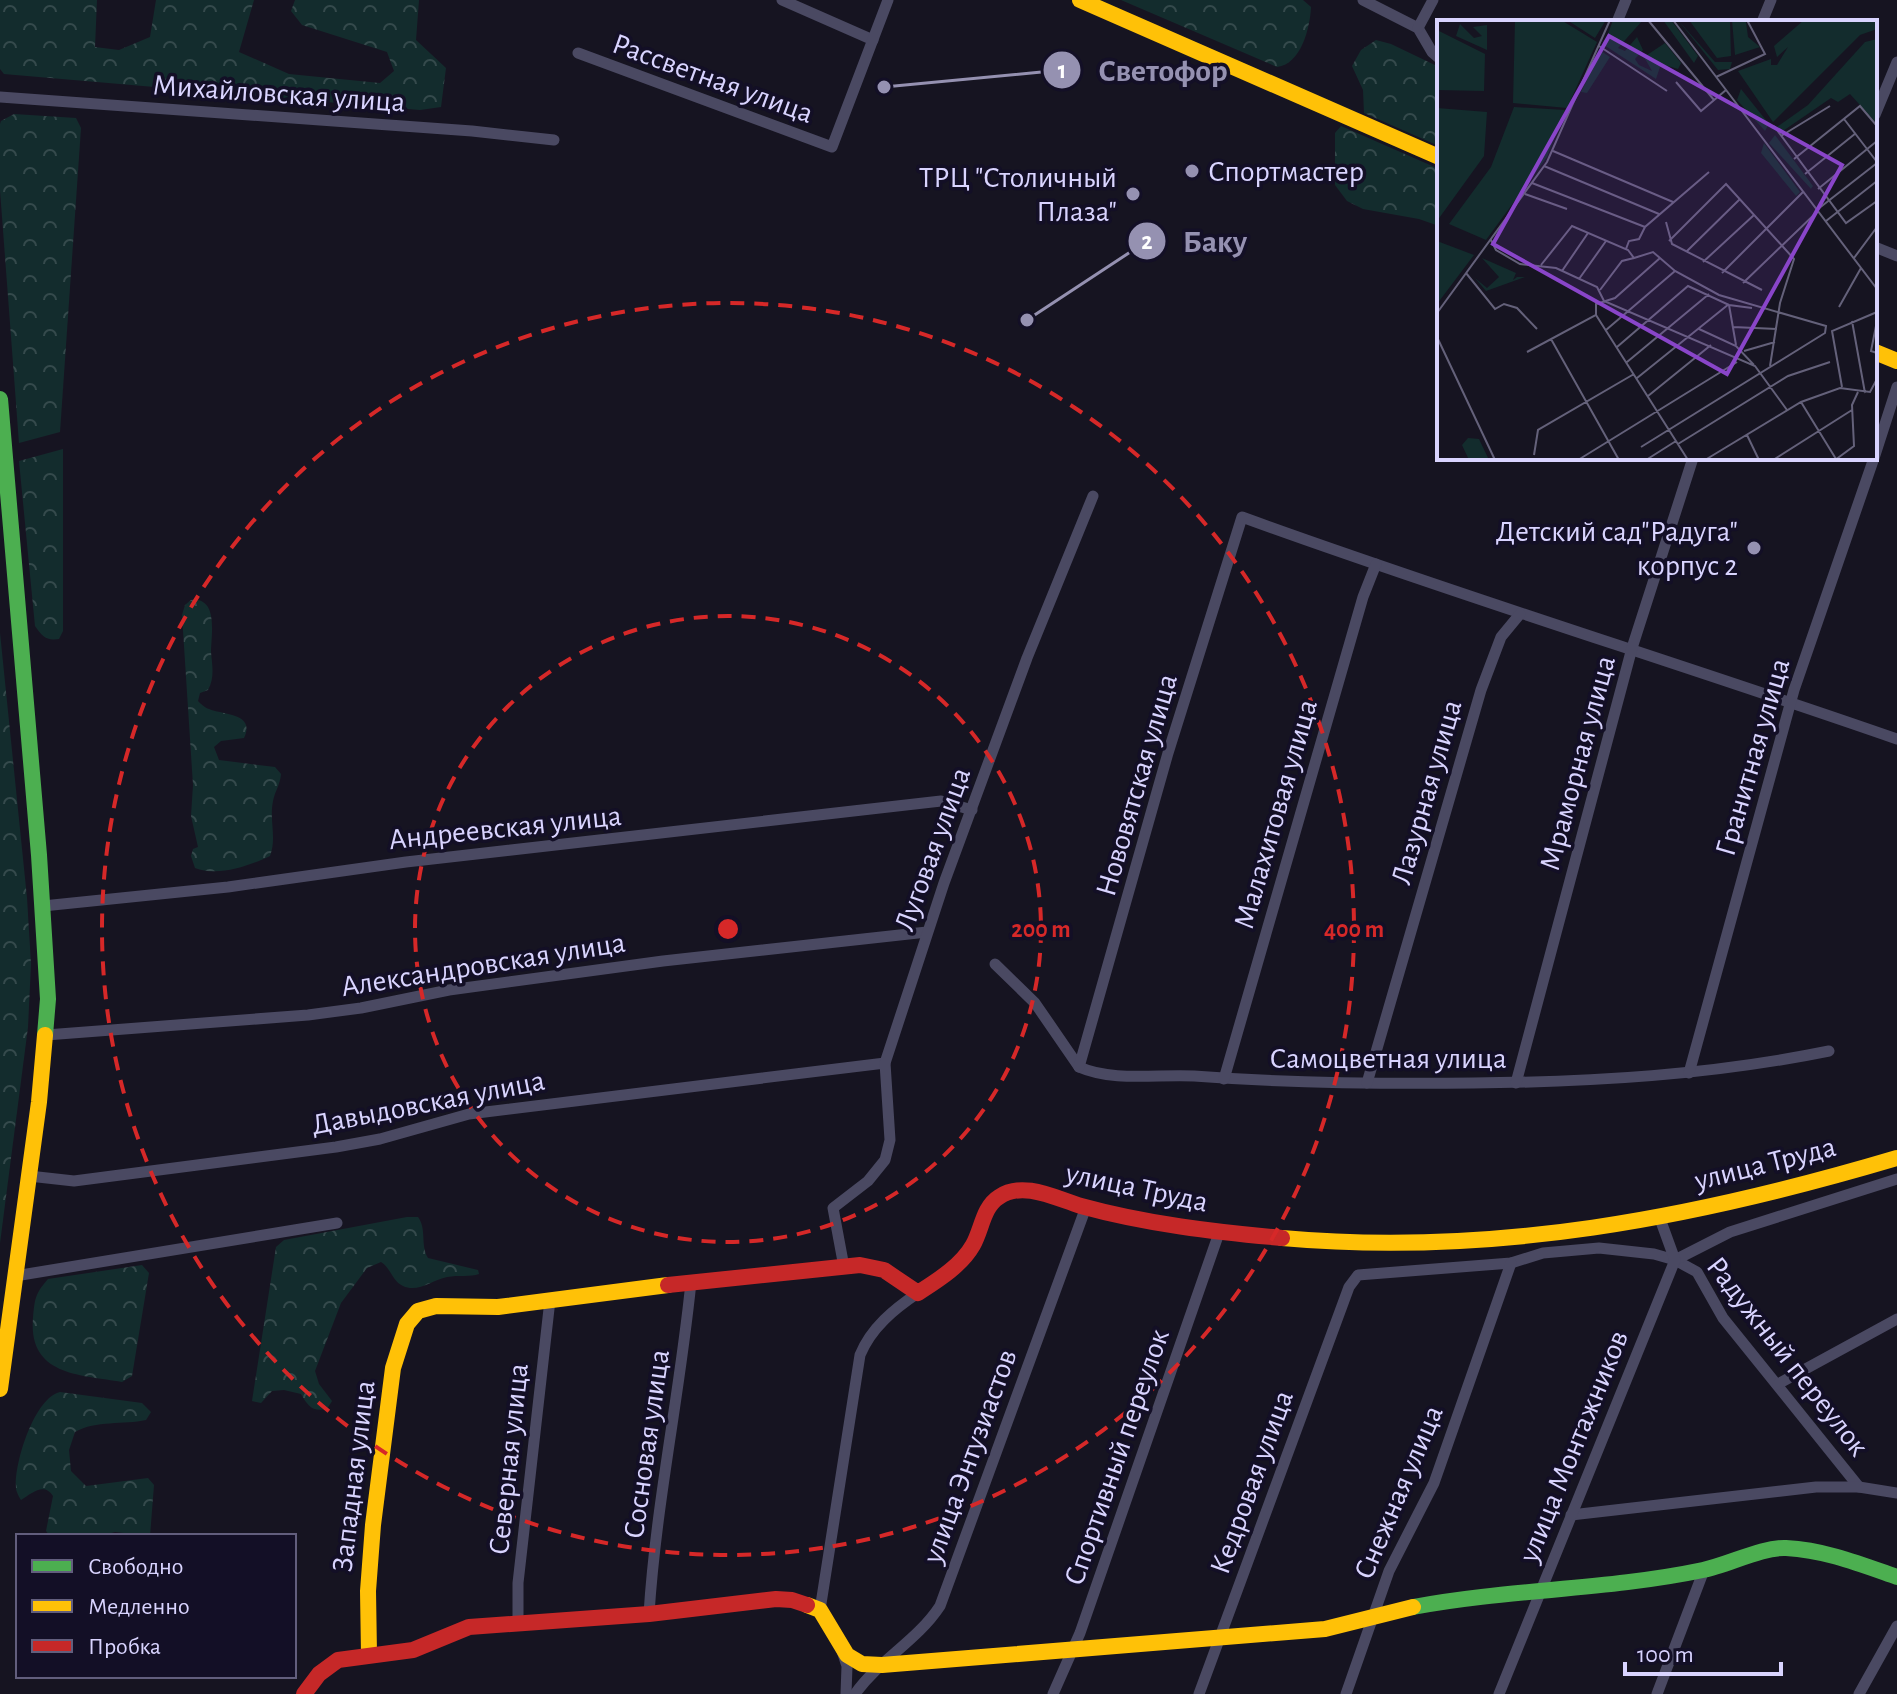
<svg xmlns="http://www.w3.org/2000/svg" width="1897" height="1694" font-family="'Alegreya Sans',sans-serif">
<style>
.forest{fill:url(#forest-crowns)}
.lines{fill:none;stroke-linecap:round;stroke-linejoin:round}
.street{stroke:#4a4962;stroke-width:11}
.fast{stroke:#4caf50;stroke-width:16}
.slow{stroke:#ffc107;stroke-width:16}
.jam{stroke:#c62828;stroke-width:16}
.ring{fill:none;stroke:#d62828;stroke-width:4;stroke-dasharray:14 10}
.poi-dot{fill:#9591b1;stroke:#130f26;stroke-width:3}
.labels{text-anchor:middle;stroke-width:7;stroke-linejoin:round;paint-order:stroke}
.street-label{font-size:30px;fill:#d9d4ff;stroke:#130f26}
.poi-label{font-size:30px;fill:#d9d4ff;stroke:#130f26;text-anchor:end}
.inset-road{fill:none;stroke:#64617a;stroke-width:2}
.view{fill:#8945c9;fill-opacity:0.15;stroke:#8945c9;stroke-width:4}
.inset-edge{fill:none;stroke:#d9d4ff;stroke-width:4}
.centre{fill:#d62828;stroke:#130f26;stroke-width:4}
.ring-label{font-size:24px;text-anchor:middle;font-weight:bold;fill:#d62828;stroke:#130f26;stroke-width:7;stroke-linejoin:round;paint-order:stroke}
.leader{fill:none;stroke:#9591b1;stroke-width:3}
.callout-dot{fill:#9591b1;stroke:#130f26;stroke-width:3}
.mark-label{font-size:24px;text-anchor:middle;font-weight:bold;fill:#fff}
.callout-label{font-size:32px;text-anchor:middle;font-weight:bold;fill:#9591b1;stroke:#130f26;stroke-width:7;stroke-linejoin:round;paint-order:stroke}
</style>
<defs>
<pattern id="forest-crowns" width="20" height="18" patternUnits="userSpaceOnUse" patternTransform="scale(2)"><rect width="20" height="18" fill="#132c2d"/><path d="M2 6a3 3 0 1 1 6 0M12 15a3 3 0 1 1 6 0" fill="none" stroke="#354a4c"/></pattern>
</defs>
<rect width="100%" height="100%" fill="#161421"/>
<g class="forest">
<polygon points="0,0 97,0 95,47 119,50 150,37 156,0 254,0 239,52 289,74 380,83 394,71 387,52 302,25 291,11 295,0 419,0 416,40 446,68 441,107 420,110 4,74 0,69"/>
<path d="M1121 0H1303L1311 7C1310 28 1301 64 1277 67Z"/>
<polygon points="1376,40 1391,44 1439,67 1439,146 1364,113 1363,90 1352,66 1361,50"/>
<polygon points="14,114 76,118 81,128 60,432 19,443 0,190 0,124 1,121"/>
<polygon points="1341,126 1439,169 1439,226 1419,219 1363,209 1347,201 1335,185 1335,133"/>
<path d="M63 449V631L59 639C46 641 42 636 35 626L19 461Z"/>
<path d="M191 600C219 597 211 635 211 652 212 665 215 677 208 690L200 693 198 701C201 704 205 708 209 709 223 715 256 713 244 738L221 741 214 747 219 760 275 767 281 774C280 785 275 791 273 801 269 820 277 838 270 856 249 866 218 877 195 868L191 856 193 849 198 847 191 816 193 785 182 615 185 605Z"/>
<polygon points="0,633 27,898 31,964 28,1027 0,1243"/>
<path d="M407 1217H418C427 1229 420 1245 428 1258L478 1270 479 1274C470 1277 458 1275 447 1277 432 1280 418 1293 403 1286 392 1281 391 1268 381 1262L367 1268 341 1303 315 1371 319 1384 332 1401 327 1409C312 1412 308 1406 301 1394L284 1390 272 1391 261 1403 252 1401 276 1247 284 1240Z"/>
<path d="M142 1265 149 1273 132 1376 122 1382C81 1375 28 1376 33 1318 35 1298 35 1294 48 1279Z"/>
<path d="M60 1392 142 1403 151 1412 146 1420C123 1425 96 1420 75 1432L69 1450 71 1471 86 1486 148 1478 154 1485 150 1536 115 1532 100 1536H50L46 1531 53 1496C44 1482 32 1493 21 1500 19 1497 16 1491 16 1488 14 1464 34 1398 60 1392Z"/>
</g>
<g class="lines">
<g class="street">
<polyline points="782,0 873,40"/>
<polyline points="1363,0 1418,28 1432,52 1439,58"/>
<polyline points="1617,22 1626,0"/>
<polyline points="1762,22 1771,0"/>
<polyline points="1418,28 1433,0"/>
<polyline points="578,53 832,147 888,0"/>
<polyline points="0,97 472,131 554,140"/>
<polyline points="1875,115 1897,62"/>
<polyline points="1875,247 1897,256"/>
<polyline points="1875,455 1897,387"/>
<polyline points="43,906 228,887 406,862 941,801 972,810"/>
<path d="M995 964 1035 1003 1079 1067C1113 1082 1157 1074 1194 1076 1287 1083 1379 1084 1473 1083 1593 1082 1711 1075 1829 1051"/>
<polyline points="46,1035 308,1015 361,1008 449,990 663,961 927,932"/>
<path d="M1079 1067 1168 753 1242 517C1459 596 1679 663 1897 739"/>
<polyline points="1689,1073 1794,690 1874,458"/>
<polyline points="1224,1079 1363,597 1376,564"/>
<polyline points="1367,1083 1481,690 1501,637 1520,614"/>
<polyline points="1516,1083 1632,648 1693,458"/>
<polyline points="29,1176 74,1181 336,1147 380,1139 469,1114 885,1063"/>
<polyline points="1675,1260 1697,1272 1723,1318 1859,1487"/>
<polyline points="844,1267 833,1208 868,1181 885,1160 890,1140 885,1063 944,883 1027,658 1093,496"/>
<polyline points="15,1276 337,1223"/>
<polyline points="1778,1384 1897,1319"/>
<polyline points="1571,1515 1816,1487 1859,1487 1897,1493"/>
<path d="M820 1610 860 1355C871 1328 894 1309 918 1293"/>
<path d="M649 1614C656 1503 680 1393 691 1282"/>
<polyline points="518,1624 518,1583 550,1300"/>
<polyline points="842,1651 847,1666 846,1694"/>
<path d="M855 1694C879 1660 917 1641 940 1606L1086 1207"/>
<polyline points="1053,1694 1080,1633 1219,1233"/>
<polyline points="1199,1694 1349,1287 1358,1275 1511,1263 1543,1253 1599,1248 1654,1254 1675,1260 1730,1232 1897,1179"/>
<polyline points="1346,1694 1389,1571 1434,1483 1511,1263"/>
<polyline points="1499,1694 1675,1260 1659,1216"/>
<polyline points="1657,1694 1704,1570"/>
<polyline points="1859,1694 1897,1626"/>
</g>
<g class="fast">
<polyline points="0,399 39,855 48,999 45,1035"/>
<path d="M1413 1607C1509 1589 1608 1590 1703 1570 1728 1565 1762 1547 1786 1548 1825 1550 1860 1564 1897 1577"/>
</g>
<g class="slow">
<polyline points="1080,0 1439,157"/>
<polyline points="1875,352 1897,361"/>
<path d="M1282 1238C1493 1257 1695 1218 1897 1158"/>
<polyline points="0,1389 39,1102 45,1035"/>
<polyline points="807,1605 820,1610 847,1655 862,1664 882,1665 1325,1629 1413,1607"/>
<polyline points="369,1654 368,1591 373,1525 393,1368 407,1324 418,1311 436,1306 498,1307 668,1285"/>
</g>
<g class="jam">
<path d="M668 1285 860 1265 884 1270 918 1293C938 1280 961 1266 973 1245 982 1229 983 1207 999 1197 1023 1180 1057 1199 1081 1206 1146 1224 1215 1232 1282 1238"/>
<polyline points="304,1694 319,1674 338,1660 413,1650 469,1627 649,1614 776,1599 792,1600 807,1605"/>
</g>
</g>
<g class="ring">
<circle cx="728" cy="929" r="313"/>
<circle cx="728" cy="929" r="626"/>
</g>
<g class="poi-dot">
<circle cx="1192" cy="171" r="8"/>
<circle cx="1133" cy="194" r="8"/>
<circle cx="1754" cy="548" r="8"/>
</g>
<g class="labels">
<g class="street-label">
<text transform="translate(713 78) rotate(20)" y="10">Рассветная улица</text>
<text transform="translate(279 93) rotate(4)" y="10">Михайловская улица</text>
<text transform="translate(1752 757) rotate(-74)" y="10">Гранитная улица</text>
<text transform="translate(1577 763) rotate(-75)" y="10">Мраморная улица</text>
<text transform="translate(1136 785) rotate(-74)" y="10">Нововятская улица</text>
<text transform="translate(1426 792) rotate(-74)" y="10">Лазурная улица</text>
<text transform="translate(1275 814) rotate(-74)" y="10">Малахитовая улица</text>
<text transform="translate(505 827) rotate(-6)" y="10">Андреевская улица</text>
<text transform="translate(932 849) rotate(-70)" y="10">Луговая улица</text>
<text transform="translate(483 964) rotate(-9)" y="10">Александровская улица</text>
<text x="1388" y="1068">Самоцветная улица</text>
<text transform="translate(428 1102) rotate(-11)" y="10">Давыдовская улица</text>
<text transform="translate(1765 1163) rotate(-14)" y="10">улица Труда</text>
<text transform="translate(1137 1187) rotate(12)" y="10">улица Труда</text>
<text transform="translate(1788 1356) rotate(52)" y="10">Радужный переулок</text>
<text transform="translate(646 1444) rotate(-82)" y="10">Сосновая улица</text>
<text transform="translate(1573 1446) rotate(-68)" y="10">улица Монтажников</text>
<text transform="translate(969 1456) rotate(-70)" y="10">улица Энтузиастов</text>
<text transform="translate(1116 1457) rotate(-71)" y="10">Спортивный переулок</text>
<text transform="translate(508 1459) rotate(-84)" y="10">Северная улица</text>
<text transform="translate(353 1476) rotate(-83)" y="10">Западная улица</text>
<text transform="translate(1251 1482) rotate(-70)" y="10">Кедровая улица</text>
<text transform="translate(1398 1492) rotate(-67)" y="10">Снежная улица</text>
</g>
<g class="poi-label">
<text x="1208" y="181" text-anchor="start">Спортмастер</text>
<text x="1117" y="187">ТРЦ "Столичный<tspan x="1117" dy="34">Плаза"</tspan></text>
<text x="1738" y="541">Детский сад"Радуга"<tspan x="1738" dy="34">корпус 2</tspan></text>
</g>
</g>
<g transform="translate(1437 20)">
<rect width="440" height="440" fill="#161421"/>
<path d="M78 0H124L160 22 130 88 76 83ZM130 0H169L158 18ZM176 0H206L181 28 188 31 200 17 206 30 198 39 202 45 215 51 207 37 228 23 244 43 241 49 224 44 219 59 167 25ZM226 0H234L261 36 257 43ZM241 0 278 42H295L293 49 281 50ZM252 0H293L294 36 280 38ZM295 0 309 2 311 17 323 27 298 35ZM367 0H440V9L423 15 336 102 301 51 334 39V45H340L351 27 340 37 337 26ZM23 4 37 18 45 16 36 7 50 5V30L19 16ZM0 10 48 34 47 71 0 70ZM440 19V104L413 74 401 82 394 78 343 113 340 107 371 85 428 22ZM164 31 173 37 150 73 144 72ZM304 69 332 104 328 111 300 80ZM77 87 128 90 110 137 49 220 12 204 54 147ZM0 88 50 92 47 136 0 201ZM338 115 376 166 374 169 332 123ZM327 123 363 172 359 176 324 133ZM0 221 37 235 0 284ZM45 238 79 253 76 260 80 257H88L49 271 38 258 50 268 62 257Z" fill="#132c2d"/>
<path d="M31 418 42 419 52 440H32L25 425Z" fill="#132c2d"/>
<path class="inset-road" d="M211 0 277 80M236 0 440 269M162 26 230 71M279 57 328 34 310 0M239 62 264 91 289 70M407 99 440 142M337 106 409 203 440 181M344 116 393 86M116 131 236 182M357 139 423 86 440 106M107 146 222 194M368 154 419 113M95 163 208 207M381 169 440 121M88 174 130 189M381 189 440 143M389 201 440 161M229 202 235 224 325 270M54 220 59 230 83 244 119 248 160 267 167 281 318 346 350 390M232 221 289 164 357 239 343 283 333 346M189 229 192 221 202 219 208 207 272 152M249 232 303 179M417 238 440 207M266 242 317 195M104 245 135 206 191 230 197 238 216 232 238 251 282 275 389 306 388 313 204 427M125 251 151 213M29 253 58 289 67 284 80 288 100 309M285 253 367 171M142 259 169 221M306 263 381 191M163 270 185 241 197 238M292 285 299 325M402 287 424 248M0 293 110 142 173 0M159 295 251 440M415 301 428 373M440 301 434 331 440 333M296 307 340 309M262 309 299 326 317 345M169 310 238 251M0 317 58 440M114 319 182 440M180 327 251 266 292 285 315 288M307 331 338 322M90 332 159 295V284L178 278 223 238M190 342 272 274M200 358 292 284M405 367 395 311 440 292M211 376 274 325M364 382 399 439M310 415 322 440M241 424 351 356 393 342M97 435 101 410 197 354M141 440 300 342M209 440 239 421M268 440 364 382 403 368 433 372 440 359M336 440 415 390M398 440 417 426 415 385 421 372"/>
<path class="view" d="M172 16 405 145 290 354 56 224Z"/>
<rect width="440" height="440" class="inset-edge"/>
</g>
<circle cx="728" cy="929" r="12" class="centre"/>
<g class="ring-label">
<text x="1041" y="937">200 m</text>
<text x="1354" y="937">400 m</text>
</g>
<path class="leader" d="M884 87L1062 70M1027 320L1147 241"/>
<g class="callout-dot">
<circle cx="884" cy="87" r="8"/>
<circle cx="1027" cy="320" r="8"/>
<circle cx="1062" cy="70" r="20"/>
<circle cx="1147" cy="241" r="20"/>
</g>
<g class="mark-label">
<text x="1062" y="78">1</text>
<text x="1147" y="249">2</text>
</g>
<g class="callout-label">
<text x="1163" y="81">Светофор</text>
<text x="1215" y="252">Баку</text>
</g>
<rect x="16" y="1534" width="280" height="144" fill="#130f26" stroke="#625e7d" stroke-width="2"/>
<rect x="32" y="1560" width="40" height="12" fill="#4caf50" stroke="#625e7d" stroke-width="2"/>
<text x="88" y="1574" font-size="24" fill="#d9d4ff">Свободно</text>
<rect x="32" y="1600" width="40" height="12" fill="#ffc107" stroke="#625e7d" stroke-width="2"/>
<text x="88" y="1614" font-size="24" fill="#d9d4ff">Медленно</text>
<rect x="32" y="1640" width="40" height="12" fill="#c62828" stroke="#625e7d" stroke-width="2"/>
<text x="88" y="1654" font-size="24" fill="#d9d4ff">Пробка</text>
<path d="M1625 1662v12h156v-12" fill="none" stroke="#d9d4ff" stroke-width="4"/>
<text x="1637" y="1662" font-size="24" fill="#d9d4ff" stroke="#130f26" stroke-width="6" paint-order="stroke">100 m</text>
</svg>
